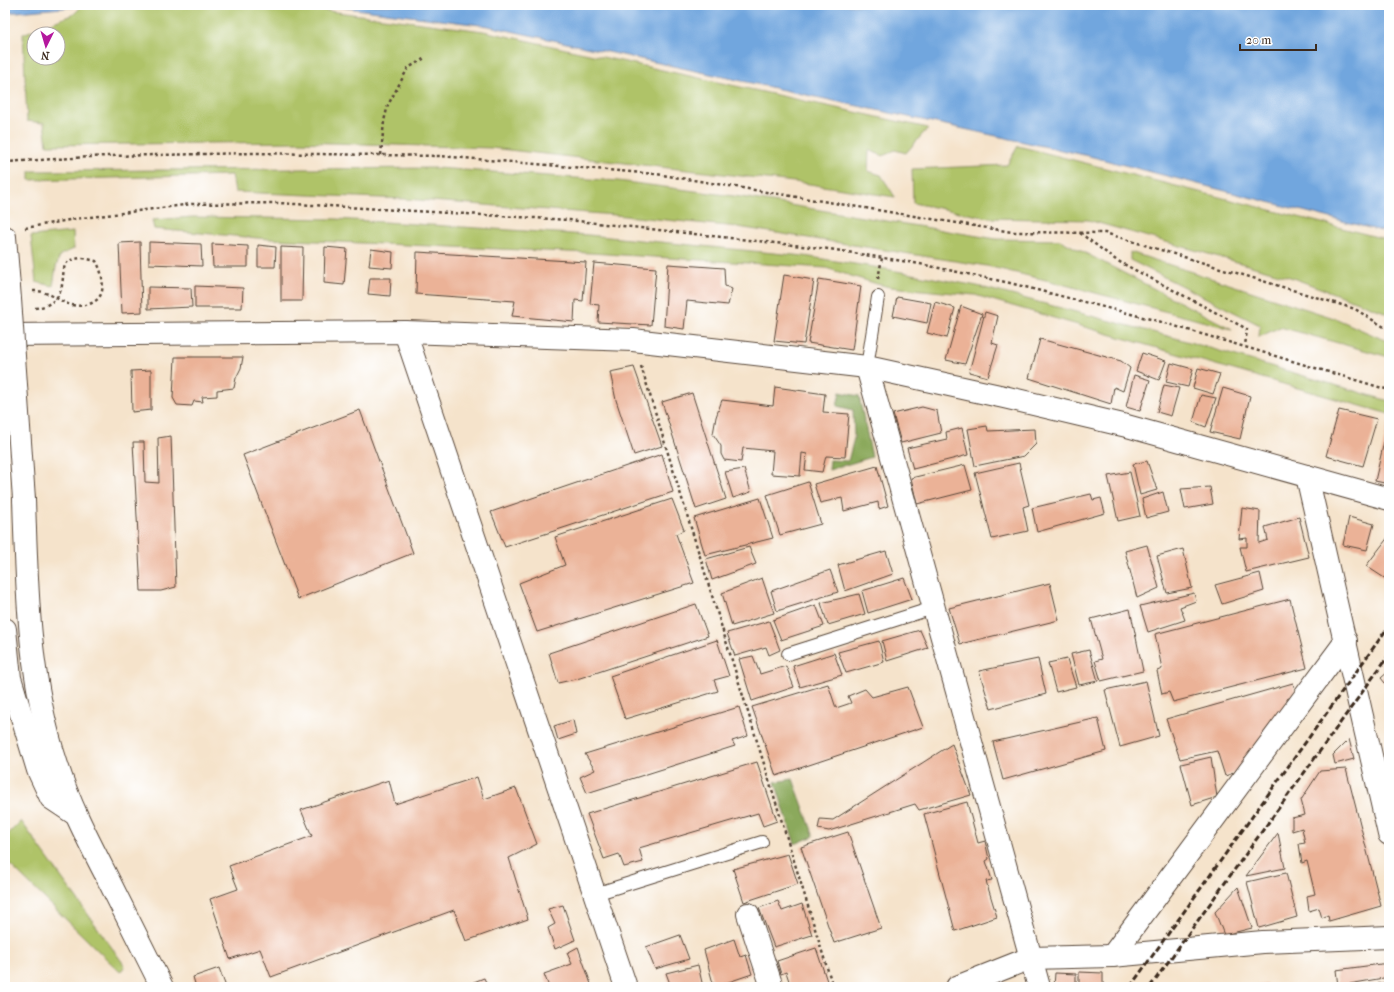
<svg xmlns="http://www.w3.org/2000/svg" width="1394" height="992" font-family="'IM FELL French Canon',serif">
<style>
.green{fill:#afc368;stroke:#757643;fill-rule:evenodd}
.forest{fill:#8ba95c;stroke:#636a3d}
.water{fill:#71a6de;stroke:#56687e}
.building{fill:#ebb297}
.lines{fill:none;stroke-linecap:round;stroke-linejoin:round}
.service-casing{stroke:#574638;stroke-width:14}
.minor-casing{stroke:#574638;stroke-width:24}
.tertiary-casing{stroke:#574638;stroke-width:24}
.path{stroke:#574638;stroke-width:2.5;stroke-dasharray:3 3;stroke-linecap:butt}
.service{stroke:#fff;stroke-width:12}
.minor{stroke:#fff;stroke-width:22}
.tertiary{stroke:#fff;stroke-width:22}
.rail{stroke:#3b2a1e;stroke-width:3;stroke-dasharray:6 3;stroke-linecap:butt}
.tertiary-bridge-casing{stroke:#574638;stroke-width:24;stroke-linecap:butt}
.path-bridge{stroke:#574638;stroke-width:2.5;stroke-dasharray:3 3;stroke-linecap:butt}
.tertiary-bridge{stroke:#fff;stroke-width:22}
</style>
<rect width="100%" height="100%" fill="#fff"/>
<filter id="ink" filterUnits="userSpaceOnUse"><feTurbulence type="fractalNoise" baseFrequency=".025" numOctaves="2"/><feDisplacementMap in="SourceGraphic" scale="8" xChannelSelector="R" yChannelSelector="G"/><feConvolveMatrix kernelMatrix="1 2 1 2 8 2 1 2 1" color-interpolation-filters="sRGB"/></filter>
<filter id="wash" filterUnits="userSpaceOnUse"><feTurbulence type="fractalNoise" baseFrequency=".012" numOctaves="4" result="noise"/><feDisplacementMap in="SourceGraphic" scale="16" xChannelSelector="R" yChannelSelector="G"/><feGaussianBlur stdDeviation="0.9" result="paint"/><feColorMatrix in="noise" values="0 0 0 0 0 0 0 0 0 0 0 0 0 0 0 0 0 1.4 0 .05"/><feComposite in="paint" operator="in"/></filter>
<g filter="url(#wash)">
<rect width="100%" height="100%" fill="#f5e3cb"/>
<g class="green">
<path d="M83 5 290 6 483 31 928 128 906 153 895 150 883 156 869 150 868 171 881 175 895 197 803 183 491 148 298 142 47 145 44 123 27 121 23 34 74 14ZM34 34H58V58H34Z"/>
<polygon points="1018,146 1389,240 1389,315 1382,311 1290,277 1088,220 989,218 913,203 912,169 1007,165"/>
<polygon points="436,168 618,181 741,197 996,239 1060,240 1232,329 1050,281 987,266 738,227 615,215 405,199 235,192 232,175 30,180 30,171"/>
<polygon points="193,217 336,219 588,235 804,256 880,268 977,286 1179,339 1389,401 1389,414 1174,353 975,295 890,287 877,284 826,268 591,253 269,239 154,229 152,220"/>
<polygon points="73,232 74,249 60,255 56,267 53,286 36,282 31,236"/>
<polygon points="1130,252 1337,319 1389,342 1389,357 1280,327 1259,337 1260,325 1130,260"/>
<polygon points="21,821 125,966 120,972 5,860 5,837"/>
</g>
<g class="forest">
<polygon points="840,392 859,396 872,457 829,470 830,460 848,461 854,438 853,410 837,406"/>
<polygon points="793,779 814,836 795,844 775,782"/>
</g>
<g class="water">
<polygon points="5,5 75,5 74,7 5,13"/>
<polygon points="324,5 1389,5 1389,233 1089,156 488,26"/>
</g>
<g id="blocks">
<g class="building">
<polygon points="140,242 142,312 122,313 119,243"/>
<polygon points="149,242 201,244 202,266 149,264"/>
<polygon points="212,244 248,246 248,267 213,267"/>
<polygon points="258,245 276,247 275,267 258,267"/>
<polygon points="281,247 303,248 302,301 281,301"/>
<polygon points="325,247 347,249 344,285 324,283"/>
<polygon points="371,249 393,252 392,268 369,266"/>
<polygon points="417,252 586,262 583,301 575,300 574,322 512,316 515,301 416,294"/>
<polygon points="594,263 656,268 651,325 598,322 599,305 590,304"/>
<polygon points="668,264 724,268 725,286 732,289 728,305 687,301 684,329 664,326"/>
<polygon points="784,275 814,280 804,344 774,341"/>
<polygon points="370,278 391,278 390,296 368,294"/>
<polygon points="819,279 861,286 852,350 808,343"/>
<polygon points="195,286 243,288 242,308 195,308"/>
<polygon points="148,287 191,288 192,307 148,309"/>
<polygon points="897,297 931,303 927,323 893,316"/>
<polygon points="935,302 955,308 947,338 927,333"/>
<polygon points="961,306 982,314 965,364 946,360"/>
<polygon points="985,312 998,316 992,343 998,345 988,377 969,372"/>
<polygon points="1040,339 1121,361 1130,368 1123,391 1114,387 1111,404 1029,378"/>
<polygon points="1142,353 1166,361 1159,380 1136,371"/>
<polygon points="175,357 243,357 241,368 236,378 234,388 217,390 217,396 202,397 203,402 194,401 192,406 177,405 173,398"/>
<polygon points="1171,363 1193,369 1188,387 1166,382"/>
<polygon points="634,367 662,446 634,455 616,400 610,372"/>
<polygon points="1198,368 1220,374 1213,394 1193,388"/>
<polygon points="151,370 151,410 132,412 131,371"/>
<polygon points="1134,375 1150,380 1140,411 1126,407"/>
<polygon points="1164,385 1179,388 1171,416 1157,412"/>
<polygon points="775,387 825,394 823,412 849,414 845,457 826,456 822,472 805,470 807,454 802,453 800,476 771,474 773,451 743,448 741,462 724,460 721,454 721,446 713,434 716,417 722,400 773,406"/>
<polygon points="1223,388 1250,396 1240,439 1210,432"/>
<polygon points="692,393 726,499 696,509 662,402"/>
<polygon points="1201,395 1216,398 1206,427 1193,422"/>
<polygon points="922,407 937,411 941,433 901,443 893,414"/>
<polygon points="360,410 413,553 298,599 243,455"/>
<polygon points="1339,410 1377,419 1363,466 1326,456"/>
<polygon points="1388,424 1389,424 1389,484 1375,481"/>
<polygon points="987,426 988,431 1035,429 1036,444 1024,456 975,466 968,429"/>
<polygon points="962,428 968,455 913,469 907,448 947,439 946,432"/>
<polygon points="171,436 176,587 161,591 141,591 133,442 144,442 145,482 159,483 158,438"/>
<polygon points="662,454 673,492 505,547 491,512"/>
<polygon points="1147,461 1157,490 1140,495 1133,464"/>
<polygon points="1019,463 1029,505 1023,507 1028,531 992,539 975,473"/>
<polygon points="965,465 972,490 917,504 911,478"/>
<polygon points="877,466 888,506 879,509 878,502 844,511 842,498 820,503 814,484"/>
<polygon points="744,469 751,492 733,498 725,472"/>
<polygon points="1130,472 1140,516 1118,521 1108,476"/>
<polygon points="808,482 821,524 780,535 767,495"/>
<polygon points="1210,487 1213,504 1185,509 1181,489"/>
<polygon points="1163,492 1168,512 1146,518 1142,499"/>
<polygon points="1091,494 1093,500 1101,498 1105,513 1037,532 1032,508"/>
<polygon points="760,498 773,538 705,555 694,518"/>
<polygon points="672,499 684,530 676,534 694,583 537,632 519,583 565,565 555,537"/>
<polygon points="1242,508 1260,511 1259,543 1268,540 1265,527 1299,517 1309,557 1246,572 1240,547 1247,547 1247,538 1239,539"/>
<polygon points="1349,517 1374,524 1367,550 1343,545"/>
<polygon points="1389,536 1389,581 1366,566"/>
<polygon points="1147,545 1159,588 1137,598 1125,551"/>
<polygon points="749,547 756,564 712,580 706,559"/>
<polygon points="1183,549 1192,588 1167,593 1157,556"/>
<polygon points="886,551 893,574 845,591 838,565"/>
<polygon points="830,570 838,592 777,611 771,591"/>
<polygon points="1260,573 1264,591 1222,604 1215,585"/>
<polygon points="762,578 774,613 732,626 722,593"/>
<polygon points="904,578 912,599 868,613 862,591"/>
<polygon points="1050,583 1059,620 960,644 949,608"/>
<polygon points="1194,593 1196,601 1180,607 1185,620 1148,632 1140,606"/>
<polygon points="859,594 865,614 828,625 821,603"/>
<polygon points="1290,599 1307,668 1173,702 1169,692 1162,694 1157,671 1162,669 1155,634"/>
<polygon points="696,604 708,636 580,678 558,683 549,653"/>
<polygon points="816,605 824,626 781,640 773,620"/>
<polygon points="1130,609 1143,671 1101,681 1095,661 1102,659 1091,619"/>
<polygon points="769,621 780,650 769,655 766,647 735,656 727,633"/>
<polygon points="920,630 928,648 887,661 882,641"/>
<polygon points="717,640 729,676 714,680 718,691 625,719 610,676"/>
<polygon points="879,641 884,662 846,673 838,652"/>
<polygon points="1089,650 1098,681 1079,685 1071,654"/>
<polygon points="834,653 842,675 800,687 793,666"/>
<polygon points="753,656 760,674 786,666 794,687 752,701 739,659"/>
<polygon points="1038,659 1046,694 991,709 979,671"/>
<polygon points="1067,659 1076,687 1056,692 1048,663"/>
<polygon points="1389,671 1389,682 1385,683 1381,678"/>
<polygon points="1146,681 1159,736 1120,747 1105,690"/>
<polygon points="1293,683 1296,694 1287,699 1288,710 1254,754 1244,758 1245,769 1225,776 1217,751 1180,759 1166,719"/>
<polygon points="828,684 836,708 851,703 848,696 865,689 872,697 908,687 923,727 776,776 752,707"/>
<polygon points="739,707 748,736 732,741 735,746 587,793 580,777 595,770 585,754"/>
<polygon points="1098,718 1106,751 1003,780 993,742"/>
<polygon points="573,720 576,734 558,740 554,726"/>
<polygon points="1349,739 1354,759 1335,764 1333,755"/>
<polygon points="952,744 971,795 919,810 915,804 829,831 818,829 820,819 833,820"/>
<polygon points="1211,757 1217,797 1192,805 1181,764"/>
<polygon points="757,762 777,821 763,826 758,813 639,848 643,862 624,867 619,854 604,859 587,814"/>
<polygon points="1346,769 1381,906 1329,921 1328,915 1322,918 1319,908 1309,911 1307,896 1315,894 1307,861 1302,863 1299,844 1305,843 1302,828 1292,831 1292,818 1305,815 1301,800 1320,771"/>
<polygon points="477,777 484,799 516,788 537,844 509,858 528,919 466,941 454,910 271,977 260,949 230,959 210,899 238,889 229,866 312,836 301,810 389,780 395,804"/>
<polygon points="967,802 978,843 985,841 989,859 986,861 992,880 986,881 997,917 955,931 924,814"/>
<polygon points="848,832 881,928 834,943 801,847"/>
<polygon points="1278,833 1285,868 1246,876"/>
<polygon points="788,854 798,884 744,902 733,869"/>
<polygon points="1286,873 1297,917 1259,928 1247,882"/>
<polygon points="1238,887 1252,928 1224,935 1215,912"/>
<polygon points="778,901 782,911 802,904 812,935 774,947 759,908"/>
<polygon points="563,905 575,940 555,949 548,928 555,924 548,909"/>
<polygon points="680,935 689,959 655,969 646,947"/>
<polygon points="734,939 740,957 746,955 752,974 714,987 704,950"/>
<polygon points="578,947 592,987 549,987 544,974 572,964 567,953"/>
<polygon points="816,948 829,987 791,987 786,972 781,974 777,961"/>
<polygon points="1389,963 1389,977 1338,986 1336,970"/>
<polygon points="698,965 703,987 666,987 670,984 666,973"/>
<polygon points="219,968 226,987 196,987 193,977"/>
<polygon points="1079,972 1103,973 1103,984 1100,987 1079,987"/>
<polygon points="1055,973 1076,974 1076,987 1054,987"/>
<polygon points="484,978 488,987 461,987"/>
<polygon points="1389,982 1389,987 1365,987 1364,986"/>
<polygon points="1267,984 1268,987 1256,987 1256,986"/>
</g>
</g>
</g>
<g filter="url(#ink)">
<use href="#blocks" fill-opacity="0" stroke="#574638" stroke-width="1"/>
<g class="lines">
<g class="service-casing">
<g id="service">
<polyline points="867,367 878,297"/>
<polyline points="788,654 933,608"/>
<polyline points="595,894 762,842"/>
</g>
</g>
<g class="minor-casing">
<g id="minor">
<polyline points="867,367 1039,987"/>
<polyline points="1307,476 1389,834"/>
<polyline points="5,629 10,678 38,770 51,798 75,814"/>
<polyline points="748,914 772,987"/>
<polyline points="1112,956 1346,641"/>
</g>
</g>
<g class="tertiary-casing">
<g id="tertiary">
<polyline points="5,237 10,299"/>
<polyline points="405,332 626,987"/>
<polyline points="5,335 405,332 633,340 867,367 1004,397 1127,426 1389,499"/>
<path d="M24 499C27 590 28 678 57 765 69 803 87 838 105 873 124 911 143 949 162 987"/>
<polyline points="957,987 1030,958 1112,956 1263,942 1389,937"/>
</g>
</g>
<g class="path">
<polyline points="381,155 384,121 388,105 408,68 425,58"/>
<polyline points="5,162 107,156 254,153 441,156 656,174 1012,232 1105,233 1355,309 1389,330"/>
<polyline points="25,228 75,219 192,204 278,203 569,220 829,249 920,264 1010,283 1158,321 1389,390"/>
<polyline points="1080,233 1116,260 1247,329 1245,346"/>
<polyline points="878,279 882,258"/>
<path d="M35 308C48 307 60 299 62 285 65 268 60 259 83 258"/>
<polyline points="641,366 833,987"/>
</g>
<use href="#service" class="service"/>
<use href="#minor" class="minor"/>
<use href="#tertiary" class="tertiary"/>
<g class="rail">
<polyline points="1130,987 1389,626"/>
<polyline points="1150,987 1389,655"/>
</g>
<g class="tertiary-bridge-casing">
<polyline id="tertiary-bridge" points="10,299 24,499"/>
</g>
<path class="path-bridge" d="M33 291C37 291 41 291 45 293 53 295 60 301 68 304 80 308 99 305 102 291 104 281 101 269 96 261L83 258"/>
<use href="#tertiary-bridge" class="tertiary-bridge"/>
</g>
</g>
<rect width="1394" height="992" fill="none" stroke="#fff" stroke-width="20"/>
<g transform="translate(46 46) rotate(185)"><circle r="19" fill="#ffffff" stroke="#b1aaa5"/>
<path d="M0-3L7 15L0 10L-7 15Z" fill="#b5179e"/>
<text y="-6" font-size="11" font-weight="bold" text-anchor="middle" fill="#3b2a1e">N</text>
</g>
<path d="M1240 44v6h76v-6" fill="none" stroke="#3b2a1e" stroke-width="2"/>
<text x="1246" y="44" font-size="12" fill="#3b2a1e" stroke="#ffffff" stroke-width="3" paint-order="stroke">20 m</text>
</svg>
